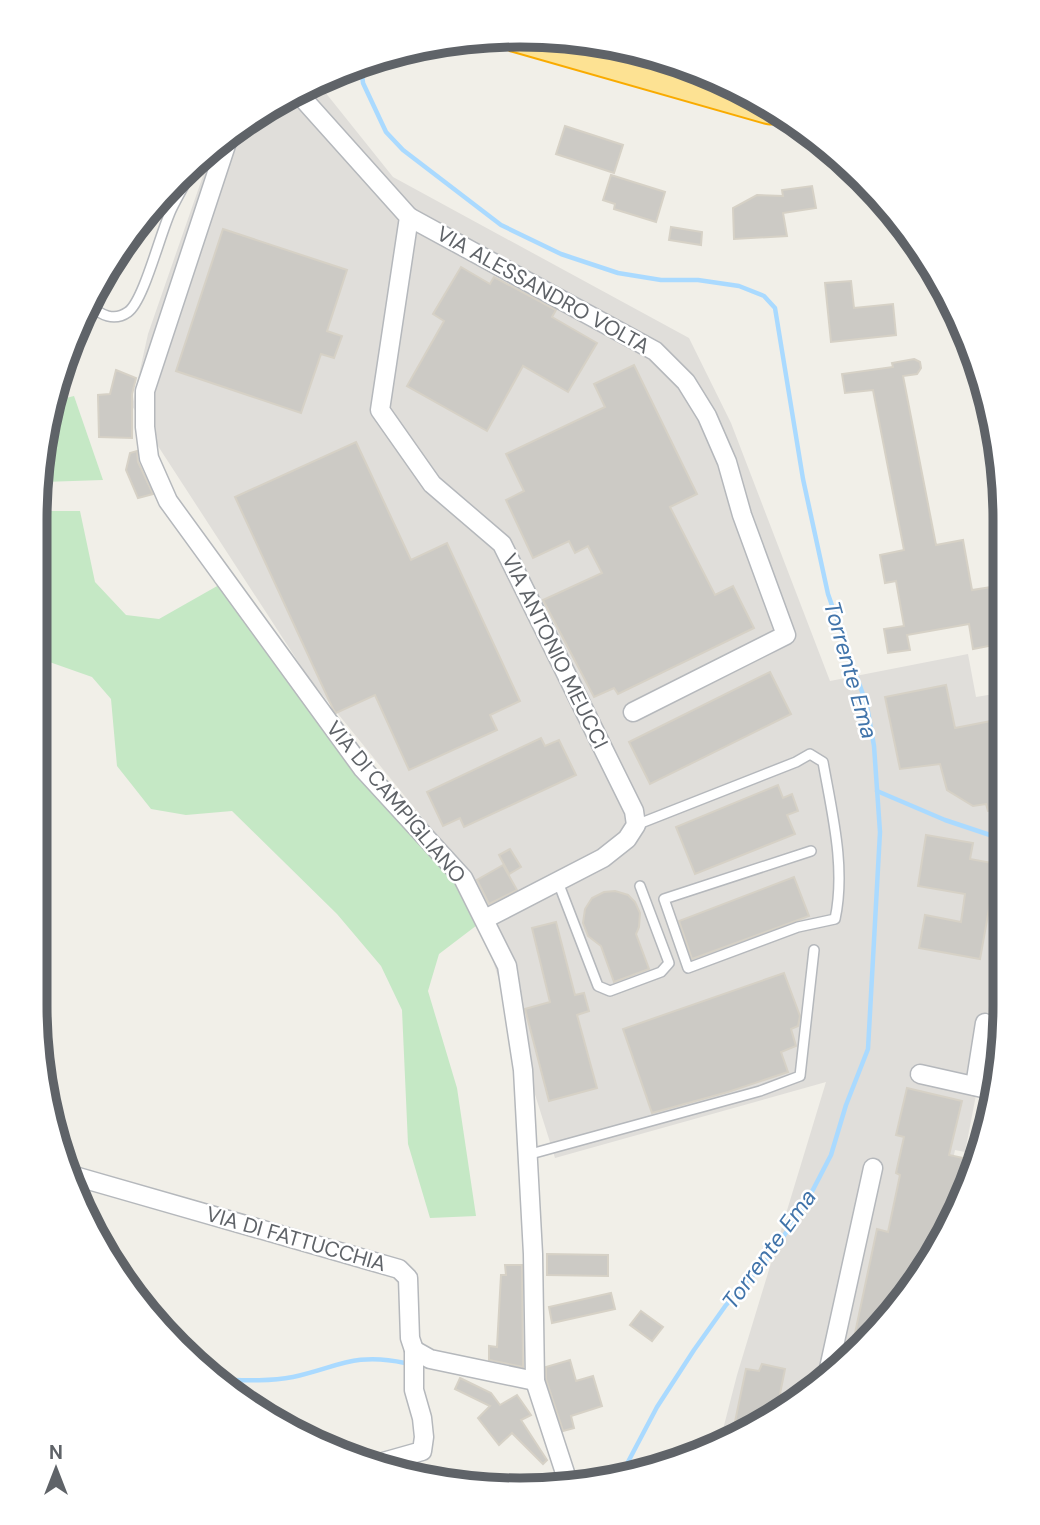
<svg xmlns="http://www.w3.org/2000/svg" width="1040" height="1525" font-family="'DM Sans',sans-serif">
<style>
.industrial{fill:#e0deda}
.green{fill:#c5e8c5}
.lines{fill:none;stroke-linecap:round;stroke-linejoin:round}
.stream{stroke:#aadaff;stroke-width:4.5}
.building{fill:#cccac5;stroke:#d6d1c6;stroke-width:2}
.lane-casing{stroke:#b5b8bc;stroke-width:12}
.street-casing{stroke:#b5b8bc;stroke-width:21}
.highway-casing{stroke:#f9ab00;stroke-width:37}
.lane{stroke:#fff;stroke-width:9}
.street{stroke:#fff;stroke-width:18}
.highway{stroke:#fde293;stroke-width:33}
.labels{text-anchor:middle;stroke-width:5;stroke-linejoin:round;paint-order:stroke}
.street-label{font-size:21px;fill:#5f6368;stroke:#fff}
.water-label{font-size:23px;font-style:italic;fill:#4174aa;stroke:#fff}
.rim{fill:none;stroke:#5f6368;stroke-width:9}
</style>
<rect width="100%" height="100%" fill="#f1efe8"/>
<polygon class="industrial" points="317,82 393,177 689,338 731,423 830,681 968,654 976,697 1000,693 1004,950 965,1152 955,1150 931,1260 923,1275 863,1348 735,1440 719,1445 737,1375 826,1082 555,1158 464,869 308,677 132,406 148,334 213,147 251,117"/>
<g class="green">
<polygon points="74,396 103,480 43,482 44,426 54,401"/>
<polygon points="43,511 80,511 95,582 126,615 159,619 226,581 362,769 463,878 485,919 439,954 428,991 457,1088 476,1216 430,1218 408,1144 402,1010 381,966 337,914 232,811 186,815 151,809 117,766 111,699 92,677 41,659"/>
</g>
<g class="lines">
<g class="stream">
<polyline points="361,64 363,83 386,132 403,150 501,225 561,254 618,273 661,280 698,280 739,286 764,296 775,308 803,479 828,594 867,706 874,746 880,832 868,1049 846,1105 831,1155 804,1207 766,1261 726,1305 694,1350 657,1407 619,1479"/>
<polyline points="877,791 945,820 1002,839"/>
<path d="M216 1379C241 1380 268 1382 293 1377 338 1367 355 1352 405 1363"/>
</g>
</g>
<g class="building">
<polygon points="565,126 623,145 614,173 556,154"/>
<polygon points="611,175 665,192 656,222 614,209 615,204 603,200"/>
<polygon points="812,186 816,208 783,213 787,236 734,239 733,208 757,195 783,196 782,190"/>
<polygon points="671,227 702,232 701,245 669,240"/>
<polygon points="223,229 347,270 327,331 342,336 334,358 321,354 301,413 176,371"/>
<polygon points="461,267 490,284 494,277 556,310 552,317 597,343 568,392 523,366 487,431 407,386 444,321 433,314"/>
<polygon points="851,281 854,308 893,304 896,335 831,342 825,283"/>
<polygon points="914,359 920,362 921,368 917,374 903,376 936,545 963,540 972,590 998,586 999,644 973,649 969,624 907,635 910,650 888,653 884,629 904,626 896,581 885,583 880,555 904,550 873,390 845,393 842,374 893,367 892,363"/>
<polygon points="634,365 697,494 670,507 715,595 733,586 754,628 618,694 614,688 594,697 543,600 602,573 588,546 575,553 569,541 533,558 506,500 524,491 506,454 605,407 594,384"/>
<polygon points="116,370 136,378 132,394 132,438 99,437 98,395 110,394"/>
<polygon points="356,442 411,560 447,543 520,701 490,715 497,730 409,770 375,695 336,713 333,709 235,497"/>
<polygon points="137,451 138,462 153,494 138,498 126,470 130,453"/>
<polygon points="770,672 791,714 650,784 629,742"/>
<polygon points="946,685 955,728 991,721 1001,775 1002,810 988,811 986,804 973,806 947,790 940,764 900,769 885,697"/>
<polygon points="541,738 545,746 559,740 576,775 464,827 460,818 443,826 427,792"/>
<polygon points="778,785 783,798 792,794 798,811 787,815 795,834 695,874 676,827"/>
<polygon points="926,835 973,843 970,859 1003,865 1003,900 991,898 980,959 919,948 925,915 961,922 965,894 918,886"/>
<polygon points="510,849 521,867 509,874 499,855"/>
<polygon points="503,865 517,890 489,904 477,880"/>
<polygon points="794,877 809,916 692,959 679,921"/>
<polygon points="615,891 628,895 635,902 640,913 639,927 636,934 649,969 614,982 601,946 588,936 583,923 585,909 592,898 604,892"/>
<polygon points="556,922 575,995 584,993 589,1011 577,1015 597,1088 549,1101 525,1009 550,1002 532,928"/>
<polygon points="784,973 800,1016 798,1026 791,1029 796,1046 781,1052 788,1072 728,1092 652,1113 623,1029"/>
<polygon points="907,1088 962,1101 949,1155 977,1161 968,1191 942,1240 931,1237 923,1275 863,1348 850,1357 877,1229 888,1232 900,1175 896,1173 904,1137 896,1135"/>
<polygon points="547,1254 608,1255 608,1276 547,1275"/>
<polygon points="505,1265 522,1265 523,1367 489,1360 489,1346 497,1347 501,1275 506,1275"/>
<polygon points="611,1293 615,1309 552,1323 549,1307"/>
<polygon points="641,1311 663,1327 652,1341 630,1325"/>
<polygon points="570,1360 576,1381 593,1376 602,1406 571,1416 574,1428 563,1431 546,1379 546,1367"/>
<polygon points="762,1364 785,1369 777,1409 731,1441 746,1369 759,1371"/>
<polygon points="460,1378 491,1393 500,1405 517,1395 531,1415 521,1420 547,1460 543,1464 512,1433 499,1445 478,1418 490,1406 455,1389"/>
</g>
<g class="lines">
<g class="lane-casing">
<g id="lane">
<path d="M89 305C101 315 114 322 128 312 144 301 161 230 172 208 180 192 189 176 198 160"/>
<path d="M636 825 796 762 810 754 823 762C832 813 846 868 835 919L798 927 688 968 664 899 811 851"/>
<polyline points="558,882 598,986 610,991 661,972 669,963 640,886"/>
<polyline points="527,1155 760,1091 800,1076 814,950"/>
</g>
</g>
<g class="street-casing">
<g id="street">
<polyline points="297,92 409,217 380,410 432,484 502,544 634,811 636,825 627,839 603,858 485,919"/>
<polyline points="230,133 145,391 145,427 149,458 168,501 363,769 463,878 507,966 523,1070 533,1254 535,1381 568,1482"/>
<polyline points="409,217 655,351 686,382 707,416 727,462 742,515 786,635 633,712"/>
<polyline points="920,1074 996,1091"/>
<polyline points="975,1086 985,1023"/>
<polyline points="71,1175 399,1269 408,1278 410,1338 414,1350 414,1390 422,1418 424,1437 422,1451 376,1464"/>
<polyline points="414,1350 430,1359 535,1381"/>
<polyline points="828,1373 873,1168"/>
</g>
</g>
<g class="highway-casing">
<polyline id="highway" points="517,35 770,107"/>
</g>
<use href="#lane" class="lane"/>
<use href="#street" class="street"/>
<use href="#highway" class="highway"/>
</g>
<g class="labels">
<g class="street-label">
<text transform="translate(543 290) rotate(29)" y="7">VIA ALESSANDRO VOLTA</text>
<text transform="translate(555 651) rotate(64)" y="7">VIA ANTONIO MEUCCI</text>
<text transform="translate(396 802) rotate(50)" y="7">VIA DI CAMPIGLIANO</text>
<text transform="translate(296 1239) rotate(16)" y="7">VIA DI FATTUCCHIA</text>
</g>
<g class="water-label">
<text transform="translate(851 670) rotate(74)" y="8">Torrente Ema</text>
<text transform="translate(769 1249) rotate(-54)" y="8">Torrente Ema</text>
</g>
</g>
<path d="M0 0H1040V1525H0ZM520 47H520A473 473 0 0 1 993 520V1005A473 473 0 0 1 520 1478H520A473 473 0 0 1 47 1005V520A473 473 0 0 1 520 47Z" fill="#fff" fill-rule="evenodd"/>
<path class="rim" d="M520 47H520A473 473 0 0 1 993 520V1005A473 473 0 0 1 520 1478H520A473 473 0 0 1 47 1005V520A473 473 0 0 1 520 47Z"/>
<g transform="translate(56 1469)" stroke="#ffffff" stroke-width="5" paint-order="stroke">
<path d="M0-5L12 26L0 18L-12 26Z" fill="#5f6368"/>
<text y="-10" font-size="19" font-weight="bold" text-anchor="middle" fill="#5f6368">N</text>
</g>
</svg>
